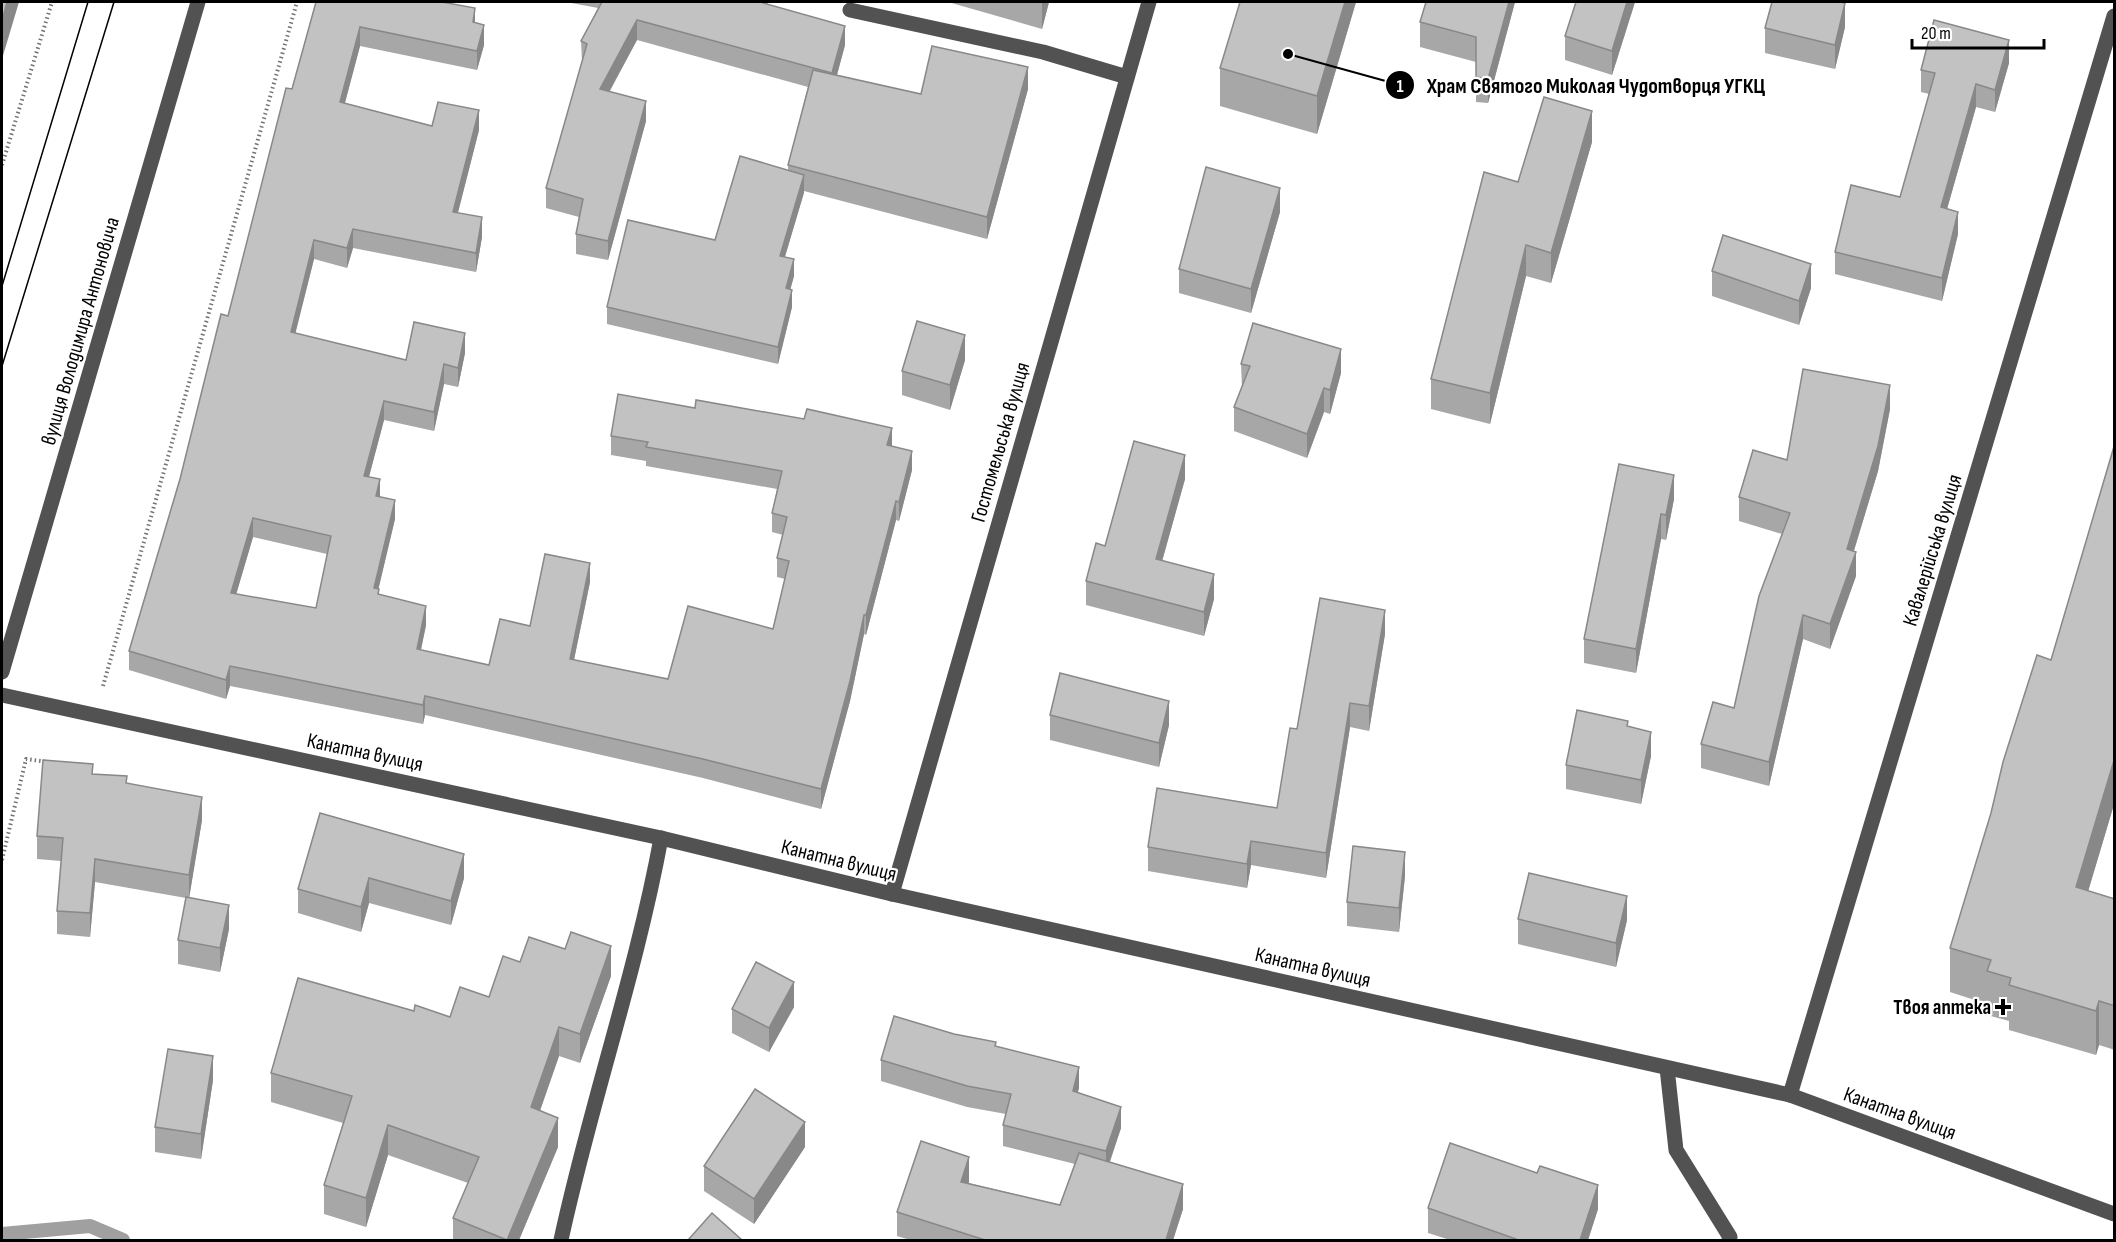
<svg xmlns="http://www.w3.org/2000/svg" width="2116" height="1242" font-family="'Sofia Sans Condensed',sans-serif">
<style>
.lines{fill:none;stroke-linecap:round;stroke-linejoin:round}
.stream{stroke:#a0a0a0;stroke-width:14}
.path{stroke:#747474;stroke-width:4;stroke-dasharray:1.5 3;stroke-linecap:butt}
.minor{stroke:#525252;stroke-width:15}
.tram{stroke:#000;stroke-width:1.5}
.wall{fill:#a7a7a7;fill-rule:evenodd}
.shaded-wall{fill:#888}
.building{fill:#c2c2c2;stroke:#888;stroke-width:1.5;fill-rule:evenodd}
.poi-dot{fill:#000;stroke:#fff;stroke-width:2}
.labels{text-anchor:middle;stroke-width:4.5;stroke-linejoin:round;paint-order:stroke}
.street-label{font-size:21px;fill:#000;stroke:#fff}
.poi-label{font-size:21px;font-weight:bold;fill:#000;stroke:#fff;text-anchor:end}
.leader{fill:none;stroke:#000;stroke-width:2}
.callout-dot{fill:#000;stroke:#fff;stroke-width:2}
.mark-label{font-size:18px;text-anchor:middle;font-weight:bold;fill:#fff}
.callout-label{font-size:22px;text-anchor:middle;font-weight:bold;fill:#000;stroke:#fff;stroke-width:4.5;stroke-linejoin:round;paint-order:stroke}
</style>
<rect width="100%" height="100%" fill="#fff"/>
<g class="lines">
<polyline class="stream" points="2,1234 90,1226 123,1240"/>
<g class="path">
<polyline points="2,165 52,2"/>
<polyline points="103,686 297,2"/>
<polyline points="2,860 26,759 48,762"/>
</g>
<g class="minor">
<polyline points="850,10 1043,52 1127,77"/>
<polyline points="2,672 198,2"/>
<polyline points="2,695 661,838 892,894 1790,1095 2114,1214"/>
<polyline points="892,894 1149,2"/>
<polyline points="1667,1068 1676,1150 1730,1237 1729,1240"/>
<polyline points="1790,1095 2114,16"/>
<path d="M561 1240C590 1105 636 974 661 838"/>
</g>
<g class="tram">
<polyline points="2,286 88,2"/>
<polyline points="2,366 114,2"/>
</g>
</g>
<g class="wall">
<path d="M316 2 475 23 484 45 477 70 360 46 345 103 432 126 479 130 458 213 482 237 476 272 353 248 347 268 314 259 295 333 406 360 465 353 458 387 444 384 434 431 384 420 369 477 380 496 395 519 378 589 379 595 426 625 421 650 489 665 530 626 590 582 574 660 668 679 773 629 785 579 777 577V558L783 535 772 532V513L777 489 646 466V461L611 455V436L892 446 912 470 899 521 896 520 866 635 864 634 850 701 821 809 703 778 425 715 423 724 230 686 226 699 129 670V651L228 316ZM253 537 327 554 316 608 236 594Z"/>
<polygon points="566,2 768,2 767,5 845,45 837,75 921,94 1028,89 987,239 804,191 785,257 794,276 790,289 792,307 778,364 607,324 607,307 715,240 788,170 788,165 808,87 637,40 610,91 646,121 608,260 576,254 576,234 579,217 546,208 546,188 582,61 581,41 598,8"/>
<polygon points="948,2 1049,2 1042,29"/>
<polygon points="1356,2 1317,134 1220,106 1220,68"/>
<polygon points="1426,2 1515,2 1488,103 1476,102 1476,62 1420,47 1420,22"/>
<polygon points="1635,2 1612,75 1565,60 1565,36"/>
<polygon points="1845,27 1835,69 1765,53 1765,28"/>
<polygon points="2009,63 1995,112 1976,107 1947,209 1958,234 1942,301 1835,274 1835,252 1900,197 1929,94 1921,92 1921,70"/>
<polygon points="1592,142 1551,283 1526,276 1490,424 1431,409 1431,379 1518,182"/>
<polygon points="1280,212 1251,313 1179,293 1179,269"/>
<polygon points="1712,271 1811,288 1799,325 1712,296"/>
<polygon points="965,360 950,410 902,395 902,371"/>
<polygon points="1241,364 1341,373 1330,414 1324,412 1307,458 1234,431 1234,407 1242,388"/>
<polygon points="1890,409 1878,471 1854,551 1856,576 1830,649 1803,639 1769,786 1701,768 1701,744 1734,708 1782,534 1739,521 1739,497 1787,460"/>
<polygon points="2115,443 2115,801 2088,891 2115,899 2115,1050 2099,1045 2096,1055 2009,1030 2009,1021 1987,1015 1987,1004 1950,992 1950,948 2051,660"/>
<polygon points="1619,464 1674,499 1666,540 1661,539 1636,673 1584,663 1584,639"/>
<polygon points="1185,479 1162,561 1214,599 1204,636 1086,605 1086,581 1105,546"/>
<polygon points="1385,634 1369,731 1350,727 1326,878 1251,865 1247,888 1148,871 1148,847 1277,808 1297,729"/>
<polygon points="1050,715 1169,725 1159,767 1050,740"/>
<polygon points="1651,756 1641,804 1566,789 1566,765"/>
<polygon points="93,774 127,783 202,820 189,897 229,929 220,972 178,964 178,940 186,898 95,882 90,937 57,934 57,911 61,861 37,859 37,836"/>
<polygon points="464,854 464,878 451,925 369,903 361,932 298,913 298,889"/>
<polygon points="1405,876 1399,932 1347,926 1347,902"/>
<polygon points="1518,919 1627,920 1616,967 1518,944"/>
<polygon points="520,962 611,976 580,1063 559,1056 540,1111 558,1147 519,1240 453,1240 453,1218 468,1183 388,1155 366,1227 324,1214 324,1185 343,1123 271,1102 271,1073 414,1011 450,1017 489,997"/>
<polygon points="794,1007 769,1052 732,1033 732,1009"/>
<polygon points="954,1034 996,1046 1079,1088 1077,1093 1121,1128 1110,1162 1183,1209 1173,1240 910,1240 897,1236 897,1212 969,1182 969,1183 1060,1205 1075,1164 1003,1146 1003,1125 1006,1114 967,1107 881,1081 881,1060"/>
<polygon points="213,1080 201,1159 155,1152 155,1127"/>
<polygon points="805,1147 754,1224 704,1191 704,1166"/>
<polygon points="1428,1208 1598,1209 1588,1240 1450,1240 1428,1233"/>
</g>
<g class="shaded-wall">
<polygon points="7,2 19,2 2,59 2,21"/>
<polygon points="1042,2 1049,2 1042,29"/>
<polygon points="1345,2 1356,2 1317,134 1317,96"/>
<polygon points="1509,2 1515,2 1488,103 1488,79"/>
<polygon points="1627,2 1635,2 1612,75 1612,51"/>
<polygon points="1845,3 1845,27 1835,69 1835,45"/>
<polygon points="475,8 475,28 473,22"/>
<polygon points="637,20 637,40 600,108 600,89"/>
<polygon points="484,25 484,45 477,70 477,51"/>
<polygon points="845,26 845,45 832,93 832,73"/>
<polygon points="360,27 360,46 340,121 340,102"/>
<polygon points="2009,40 2009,63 1995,112 1995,90"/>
<polygon points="1028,67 1028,89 987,239 987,217"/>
<polygon points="1976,84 1976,107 1941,230 1941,207"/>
<polygon points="646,101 646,121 608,260 608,241"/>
<polygon points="479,110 479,130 453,231 453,212"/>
<polygon points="1592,111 1592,142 1551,283 1551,253"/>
<polygon points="804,175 804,193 780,273 780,256"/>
<polygon points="1280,188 1280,212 1251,313 1251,289"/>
<polygon points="1958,212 1958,234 1942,301 1942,278"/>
<polygon points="482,217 482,237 476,272 476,253"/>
<polygon points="353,229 353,248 347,268 347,248"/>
<polygon points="314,240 314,259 291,351 291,332"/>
<polygon points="1526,245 1526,276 1490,424 1490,393"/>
<polygon points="794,259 794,276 786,306 786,288"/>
<polygon points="1811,264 1811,288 1799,325 1799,301"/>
<polygon points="792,290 792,307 778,364 778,347"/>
<polygon points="465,333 465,353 458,387 458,368"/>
<polygon points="965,335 965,360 950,410 950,385"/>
<polygon points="1341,349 1341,373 1330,414 1330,390"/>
<polygon points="444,364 444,384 434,431 434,412"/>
<polygon points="1890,385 1890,409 1878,471 1847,573 1847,549"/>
<polygon points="1324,388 1324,412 1307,458 1307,434"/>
<polygon points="384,401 384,420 364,495 364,476"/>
<polygon points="892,428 892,448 887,445"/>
<polygon points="912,451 912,470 899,521 899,502"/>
<polygon points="1185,455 1185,479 1156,583 1156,559"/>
<polygon points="1674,475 1674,499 1666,540 1666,515"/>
<polygon points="380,479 380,498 376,496"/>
<polygon points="395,500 395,519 374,608 374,588"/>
<polygon points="896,501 896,520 866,635 866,615"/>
<polygon points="1661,514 1661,539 1636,673 1636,649"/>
<polygon points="253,518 253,537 231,612 231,593"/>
<polygon points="1856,552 1856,576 1830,649 1830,624"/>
<polygon points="590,563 590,582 570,679 570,659"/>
<polygon points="1214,574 1214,599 1204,636 1204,612"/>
<polygon points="426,606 426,625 417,668 417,649"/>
<polygon points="1385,610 1385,634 1369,731 1369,706"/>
<polygon points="864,615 864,634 850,701 821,809 821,789"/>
<polygon points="1803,615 1803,639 1769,786 1769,762"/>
<polygon points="230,666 230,686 226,699 226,680"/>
<polygon points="425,696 425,715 423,724 423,705"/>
<polygon points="1169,701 1169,725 1159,767 1159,743"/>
<polygon points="1350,703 1350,727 1326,878 1326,853"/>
<polygon points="1651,732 1651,756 1641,804 1641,780"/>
<polygon points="2115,757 2115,801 2076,932 2076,887"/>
<polygon points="202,797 202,820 189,899 189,875"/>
<polygon points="1251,841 1251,865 1247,888 1247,864"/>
<polygon points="1405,852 1405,876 1399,932 1399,908"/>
<polygon points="464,854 464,878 451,925 451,901"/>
<polygon points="95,859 95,882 90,937 90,913"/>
<polygon points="369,878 369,903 361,932 361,907"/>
<polygon points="1627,896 1627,920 1616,967 1616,943"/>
<polygon points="229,905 229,929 220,972 220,948"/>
<polygon points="611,946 611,976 580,1063 580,1034"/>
<polygon points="794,982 794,1007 769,1052 769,1028"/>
<polygon points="2099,1001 2099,1045 2096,1055 2096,1011"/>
<polygon points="559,1027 559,1056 531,1136 531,1107"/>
<polygon points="213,1056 213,1080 201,1159 201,1134"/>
<polygon points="1079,1067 1079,1088 1073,1112 1073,1091"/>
<polygon points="1121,1107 1121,1128 1106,1172 1106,1151"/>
<polygon points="558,1118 558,1147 519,1240 507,1240"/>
<polygon points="805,1122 805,1147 754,1224 754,1199"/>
<polygon points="388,1125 388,1155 366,1227 366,1198"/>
<polygon points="969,1157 969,1182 961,1206 961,1182"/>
<polygon points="1183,1184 1183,1209 1173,1240 1166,1240"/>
<polygon points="1598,1185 1598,1209 1588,1240 1580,1240"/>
</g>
<g class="building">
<polygon points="2,2 7,2 2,21"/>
<path d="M316 2H442L475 8 473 22 484 25 477 51 360 27 340 102 432 126 438 102 479 110 453 212 482 217 476 253 353 229 347 248 314 240 291 332 406 360 414 322 465 333 458 368 444 364 434 412 384 401 364 476 380 479 376 496 395 500 374 588 379 589 378 594 426 606 417 649 489 665 500 619 530 626 545 554 590 563 570 659 668 679 688 606 773 629 789 561 777 558 787 517 772 513 782 471 646 447 648 442 611 436 618 394 695 408 696 400 804 419 807 409 892 428 887 445 912 451 899 502 896 501 866 615H864L850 681 821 789 703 759 425 696 423 705 230 666 226 680 129 651 180 479 221 314 228 316 286 88 292 89ZM253 518 331 536 316 608 231 593Z"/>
<polygon points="602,2 763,2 763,3 845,26 832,73 637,20 600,89 646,101 608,241 576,234 583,199 546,188 587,44 581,41"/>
<polygon points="1240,2 1345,2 1317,96 1220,68"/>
<polygon points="1426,2 1509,2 1488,79 1476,77 1476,37 1420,22"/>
<polygon points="1576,2 1627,2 1612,51 1565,36"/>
<polygon points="1772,2 1840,2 1845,3 1835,45 1765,28"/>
<polygon points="1934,20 2009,40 1995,90 1976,84 1941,207 1958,212 1942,278 1835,252 1851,185 1900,197 1935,73 1921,70"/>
<polygon points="932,46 1028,67 987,217 788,165 813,70 921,94"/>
<polygon points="1544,97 1592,111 1551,253 1526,245 1490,393 1431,379 1484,172 1518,182"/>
<polygon points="740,156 804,175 780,256 794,259 786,288 792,290 778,347 607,307 628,220 715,240"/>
<polygon points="1206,167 1280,188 1251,289 1179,269"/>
<polygon points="1723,235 1811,264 1799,301 1712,271"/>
<polygon points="917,321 965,335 950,385 902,371"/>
<polygon points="1253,323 1341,349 1330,390 1324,388 1307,434 1234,407 1250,366 1241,364"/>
<polygon points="1803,369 1890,385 1878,446 1847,549 1856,552 1830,624 1803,615 1769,762 1701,744 1713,702 1734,708 1759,596 1790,513 1739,497 1753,450 1787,460"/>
<polygon points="1134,441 1185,455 1156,559 1214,574 1204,612 1086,581 1096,543 1105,546"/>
<polygon points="2115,443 2115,757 2076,887 2115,899 2115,1006 2099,1001 2096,1011 2009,985 2011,978 1987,971 1991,960 1950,948 1991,813 2003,762 2037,655 2051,660"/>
<polygon points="1619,464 1674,475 1666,515 1661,514 1636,649 1584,639"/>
<polygon points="1320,598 1385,610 1369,706 1350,703 1326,853 1251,841 1247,864 1148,847 1157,788 1277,808 1290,728 1297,729"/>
<polygon points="1060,673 1169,701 1159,743 1050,715"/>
<polygon points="1577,710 1628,721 1627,726 1651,732 1641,780 1566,765"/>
<polygon points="43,760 93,764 92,774 127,776 126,783 202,797 189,875 95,859 90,913 57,911 63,838 37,836"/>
<polygon points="320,813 464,854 451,901 369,878 361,907 298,889"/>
<polygon points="1353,846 1405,852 1399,908 1347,902"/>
<polygon points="1529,873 1627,896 1616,943 1518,919"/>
<polygon points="186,897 229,905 220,948 178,940"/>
<polygon points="571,932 611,946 580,1034 559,1027 531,1107 558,1118 507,1240 453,1218 479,1157 388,1125 366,1198 324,1185 352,1096 271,1073 298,978 414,1011 415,1005 450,1017 460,987 489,997 503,956 520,962 529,937 565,949"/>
<polygon points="756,962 794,982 769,1028 732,1009"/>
<polygon points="894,1016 954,1034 996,1042 995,1046 1079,1067 1073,1091 1121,1107 1106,1151 1003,1125 1011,1094 967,1086 881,1060"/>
<polygon points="168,1049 213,1056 201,1134 155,1127"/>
<polygon points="755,1089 805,1122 754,1199 704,1166"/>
<polygon points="921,1141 969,1157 961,1182 1060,1205 1079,1153 1183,1184 1166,1240 985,1240 897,1212"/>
<polygon points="1450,1143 1537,1173 1540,1166 1598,1185 1580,1240 1516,1240 1516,1239 1428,1208"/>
<polygon points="712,1213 742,1240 688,1240"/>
</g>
<path class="poi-dot" d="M2000 998h6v6h6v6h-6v6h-6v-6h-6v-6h6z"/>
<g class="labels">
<g class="street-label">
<text transform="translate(80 331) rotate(-74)" y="7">вулиця Володимира Антоновича</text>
<text transform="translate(1000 442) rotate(-74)" y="7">Гостомельська вулиця</text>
<text transform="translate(1932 550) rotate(-73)" y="7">Кавалерійська вулиця</text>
<text transform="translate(365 752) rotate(12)" y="7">Канатна вулиця</text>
<text transform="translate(839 860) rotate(14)" y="7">Канатна вулиця</text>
<text transform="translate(1313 967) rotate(13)" y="7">Канатна вулиця</text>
<text transform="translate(1900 1113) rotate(20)" y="7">Канатна вулиця</text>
</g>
<g class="poi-label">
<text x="1991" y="1014">Твоя аптека</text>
</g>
</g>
<path class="leader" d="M1288 54L1400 85"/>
<g class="callout-dot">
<circle cx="1288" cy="54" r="6"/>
<circle cx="1400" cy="85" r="15"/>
</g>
<g class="mark-label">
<text x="1400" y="92">1</text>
</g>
<g class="callout-label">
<text x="1596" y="93">Храм Святого Миколая Чудотворця УГКЦ</text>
</g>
<rect width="2116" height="1242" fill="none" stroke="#000000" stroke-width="6"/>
<path d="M1912 39v9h132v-9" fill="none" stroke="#000000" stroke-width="3"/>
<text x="1921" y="39" font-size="18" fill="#000000" stroke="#ffffff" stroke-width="4.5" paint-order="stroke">20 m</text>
</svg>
